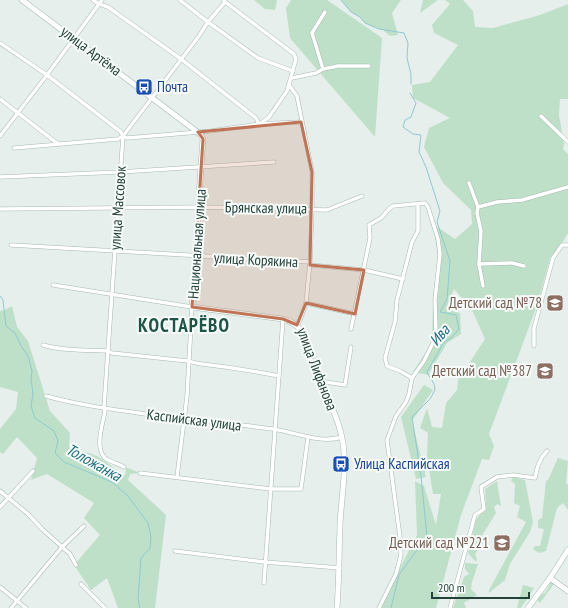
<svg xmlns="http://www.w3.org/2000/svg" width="568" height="608" font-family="'PT Sans Narrow',sans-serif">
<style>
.green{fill:#bfe0c8}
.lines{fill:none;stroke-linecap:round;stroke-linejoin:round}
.stream{stroke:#8ec9d4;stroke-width:1}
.street-casing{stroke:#a8b8b2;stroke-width:4.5}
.secondary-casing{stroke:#a4bbb3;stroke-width:6}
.street{stroke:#fff;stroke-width:3.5}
.secondary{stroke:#fff;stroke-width:5}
.marked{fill:#c07456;fill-opacity:0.2;stroke:#c07456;stroke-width:3;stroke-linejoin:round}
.labels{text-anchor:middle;stroke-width:4;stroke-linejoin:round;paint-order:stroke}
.street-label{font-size:15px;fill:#24423a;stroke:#f7fbf9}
.transit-label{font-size:15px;fill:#164399;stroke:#f7fbf9;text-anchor:start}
.education-label{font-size:15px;fill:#785e54;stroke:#f7fbf9;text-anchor:end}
.water-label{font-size:16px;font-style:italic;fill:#1c6f80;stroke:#f7fbf9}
.district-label{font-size:19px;font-weight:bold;letter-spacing:1px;fill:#1f5548;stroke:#f7fbf9}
</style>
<rect width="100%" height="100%" fill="#e6efeb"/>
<g class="green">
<polygon points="254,0 277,0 275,10 265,9"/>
<polygon points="291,0 327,0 382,38 375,137 290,38 286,8"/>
<polygon points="341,0 401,0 392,13 398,35 390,36 383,30 379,29 365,23 360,17 351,12"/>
<polygon points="423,0 438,0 420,13"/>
<polygon points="445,0 463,0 473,11 475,27 493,28 540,15 568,4 568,99 560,99 559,115 564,144 563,149 568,154 568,233 562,243 550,258 538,303 489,434 494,446 489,460 482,459 461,515 436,608 379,608 417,535 415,481 424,486 436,525 441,494 433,494 427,456 428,433 420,428 427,408 432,427 442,428 446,403 457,390 458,380 485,339 472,310 454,289 446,309 460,313 461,334 447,343 428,375 413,372 432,343 433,299 438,256 433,224 455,239 472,224 471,210 443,183 424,147 429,128 450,118 413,98 412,85 430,82 458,45 434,33 432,25 450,4"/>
<polygon points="12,306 17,327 28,341 50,411 70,433 69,447 77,452 90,453 99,457 125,476 126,468 128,468 140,473 130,474 128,480 166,515 155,608 118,608 107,578 91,590 74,565 100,535 84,518 94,503 47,474 31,480 37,458 17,437 3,454 0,452 0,429 16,409 18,392 0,387 0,311 5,310"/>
<polygon points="424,385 433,390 412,421 426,477 416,479 401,417"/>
<polygon points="558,458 568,461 566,483 568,485 568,521 568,510 563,503 557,508 546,551 539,553 533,549 535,546 540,546 544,529 538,528 538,520 542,518 546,481 548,480"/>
<polygon points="513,477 525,480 533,522 530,532 510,564 505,580 489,593 489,590 526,522 517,517 520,506 514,503 515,484 511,481"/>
<polygon points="497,481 501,506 497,504 494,507 496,513 481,537 483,543 475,554 477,559 476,562 468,553 476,520 486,507 485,489"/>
<polygon points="465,563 478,564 472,582 471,589 477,595 464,603 466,608 453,608 464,577 469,574 465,569"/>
<polygon points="551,582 554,584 540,603 537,600 542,594 545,593"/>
<polygon points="523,585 534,588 521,608 517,608"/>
</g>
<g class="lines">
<g class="stream">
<polyline points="341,0 351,12 360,17 365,23 379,29 404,33 408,43 407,58 411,74 411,84"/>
<polyline points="0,296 3,300 6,326 15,333 21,346 28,356 32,371 31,379 33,394 31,406 35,418 54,431 58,441 55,453 64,462 112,482 127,495 148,523 151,537 150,548 141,558 138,599 140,608"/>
<polyline points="391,608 399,575 427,536 421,476 412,417 430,399 435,390 434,384 427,372 444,342 451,338 459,329 456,315 440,312 447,299 450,261 437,222 440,211 426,167 419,152 421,135 413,134 403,127 405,120 411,117 416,103 410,93"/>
</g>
<g class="street-casing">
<g id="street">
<polyline points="93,0 99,4 108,7 181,59 256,118 259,124"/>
<polyline points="180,0 208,22 258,58 293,71"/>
<polyline points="224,1 294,54 296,59 287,91 269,117 260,124"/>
<polyline points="0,43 47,75 121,132 123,136"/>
<polyline points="323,69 312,33 325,12"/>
<polyline points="292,78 316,73 323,69 338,66 369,66"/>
<polyline points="289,85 297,96 312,172 312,209 310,262 306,303 300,320 297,325"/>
<polyline points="0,99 58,144"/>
<polyline points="541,116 568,142"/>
<polyline points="0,136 47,75 102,0"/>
<polyline points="14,148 118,139 123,136 127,138 211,131 259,124 301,122"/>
<polyline points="0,177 120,172 274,162"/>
<polyline points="469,183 478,207 477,213 481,231 479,264 483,286"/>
<polyline points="478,207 497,202 522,200 568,187"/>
<polyline points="0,209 203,207 327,210 362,196"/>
<polyline points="11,245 310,262"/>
<polyline points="479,264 512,263 524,266"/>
<polyline points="310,265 364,270 403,279"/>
<polyline points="53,285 192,307 187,396 177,477"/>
<polyline points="306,303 355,314"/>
<polyline points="351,329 370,238 369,225 381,218 389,209 393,206 425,203 428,207 438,239 440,254 435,300 436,333 433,343 424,361 412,378 409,394 406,402 396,416 387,440 400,537 401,555 396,574 379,608"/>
<path d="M43 345C64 351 86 350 108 351L112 353 178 360C189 360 193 363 202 364 228 367 254 371 279 376"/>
<polyline points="534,346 534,328 553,258 562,245 568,245"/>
<polyline points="412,378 400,371 387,366 385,358 395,322 397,300 412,242 418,231 418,204"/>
<polyline points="319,381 345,385 351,347"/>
<path d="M46 396C82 406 118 410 154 415 194 419 233 424 273 429 295 432 320 444 342 437"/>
<path d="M124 467C117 463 109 462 104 457 95 446 103 423 105 411L104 407 123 136 199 36 208 22 225 2"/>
<polyline points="140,473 271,489 301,489 308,437"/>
<polyline points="0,491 28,514 43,530 70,554 76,565"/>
<polyline points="0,507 33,471"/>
<polyline points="175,551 265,562 340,568"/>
<polyline points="264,583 283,319"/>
<polyline points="81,584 105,608"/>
<polyline points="0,587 26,608"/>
<polyline points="11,608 62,547 84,526"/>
<path d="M450 608 475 515 484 509 481 487 497 477 513 475 535 478C537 468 539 459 547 451"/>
</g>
</g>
<g class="secondary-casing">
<g id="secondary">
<path d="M22 0 200 134 203 139 201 166 192 307 283 319C307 326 302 340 310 359 320 384 337 412 342 438 348 466 341 497 340 526 339 553 339 581 337 608"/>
<polyline points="550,578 568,591"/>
<polyline points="528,608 550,578 568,550"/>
</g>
</g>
<use href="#street" class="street"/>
<use href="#secondary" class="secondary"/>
</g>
<path class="marked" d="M301 122 312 172 310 265 364 270 355 314 306 303 297 325 283 319 192 307 203 139 198 132Z"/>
<defs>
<g id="bus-square" transform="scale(0.9)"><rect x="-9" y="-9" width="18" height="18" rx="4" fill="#1a4fb4" stroke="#f7fbf9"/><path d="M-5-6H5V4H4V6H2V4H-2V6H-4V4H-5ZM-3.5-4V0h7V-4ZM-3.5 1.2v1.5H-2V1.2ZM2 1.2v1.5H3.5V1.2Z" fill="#fff"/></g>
<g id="school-square" transform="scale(0.9)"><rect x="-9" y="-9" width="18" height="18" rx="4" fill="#8d6e63" stroke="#f7fbf9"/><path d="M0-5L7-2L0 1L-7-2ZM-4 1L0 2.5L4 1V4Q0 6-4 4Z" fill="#fff"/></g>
</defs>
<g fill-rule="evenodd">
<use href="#bus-square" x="144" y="87"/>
<use href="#school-square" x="555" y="303"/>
<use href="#school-square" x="545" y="371"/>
<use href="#bus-square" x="341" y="464"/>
<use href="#school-square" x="502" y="543"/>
</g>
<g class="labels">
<g class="street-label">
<text transform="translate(91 51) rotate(37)" y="5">улица Артёма</text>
<text transform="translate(118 208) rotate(-86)" y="5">улица Массовок</text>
<text transform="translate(266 208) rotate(1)" y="5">Брянская улица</text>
<text transform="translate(197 244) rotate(-86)" y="5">Национальная улица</text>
<text transform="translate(256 260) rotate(3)" y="5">улица Корякина</text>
<text transform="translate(317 369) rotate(69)" y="5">улица Лифанова</text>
<text transform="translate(194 420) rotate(7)" y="5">Каспийская улица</text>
</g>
<g class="transit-label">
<text x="157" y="92">Почта</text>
<text x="354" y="469">Улица Каспийская</text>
</g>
<g class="education-label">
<text x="542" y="308">Детский сад №78</text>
<text x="532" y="376">Детский сад №387</text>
<text x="489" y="548">Детский сад №221</text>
</g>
<g class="water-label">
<text transform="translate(439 335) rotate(-50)" y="6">Ива</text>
<text transform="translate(94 462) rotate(29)" y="6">Толожанка</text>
</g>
<g class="district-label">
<text x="184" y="332">КОСТАРЁВО</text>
</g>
</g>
<path d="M432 592v6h97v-6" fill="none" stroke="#24423a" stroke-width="2"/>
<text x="438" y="592" font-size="12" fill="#24423a" stroke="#f7fbf9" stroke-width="3" paint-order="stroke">200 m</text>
</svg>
